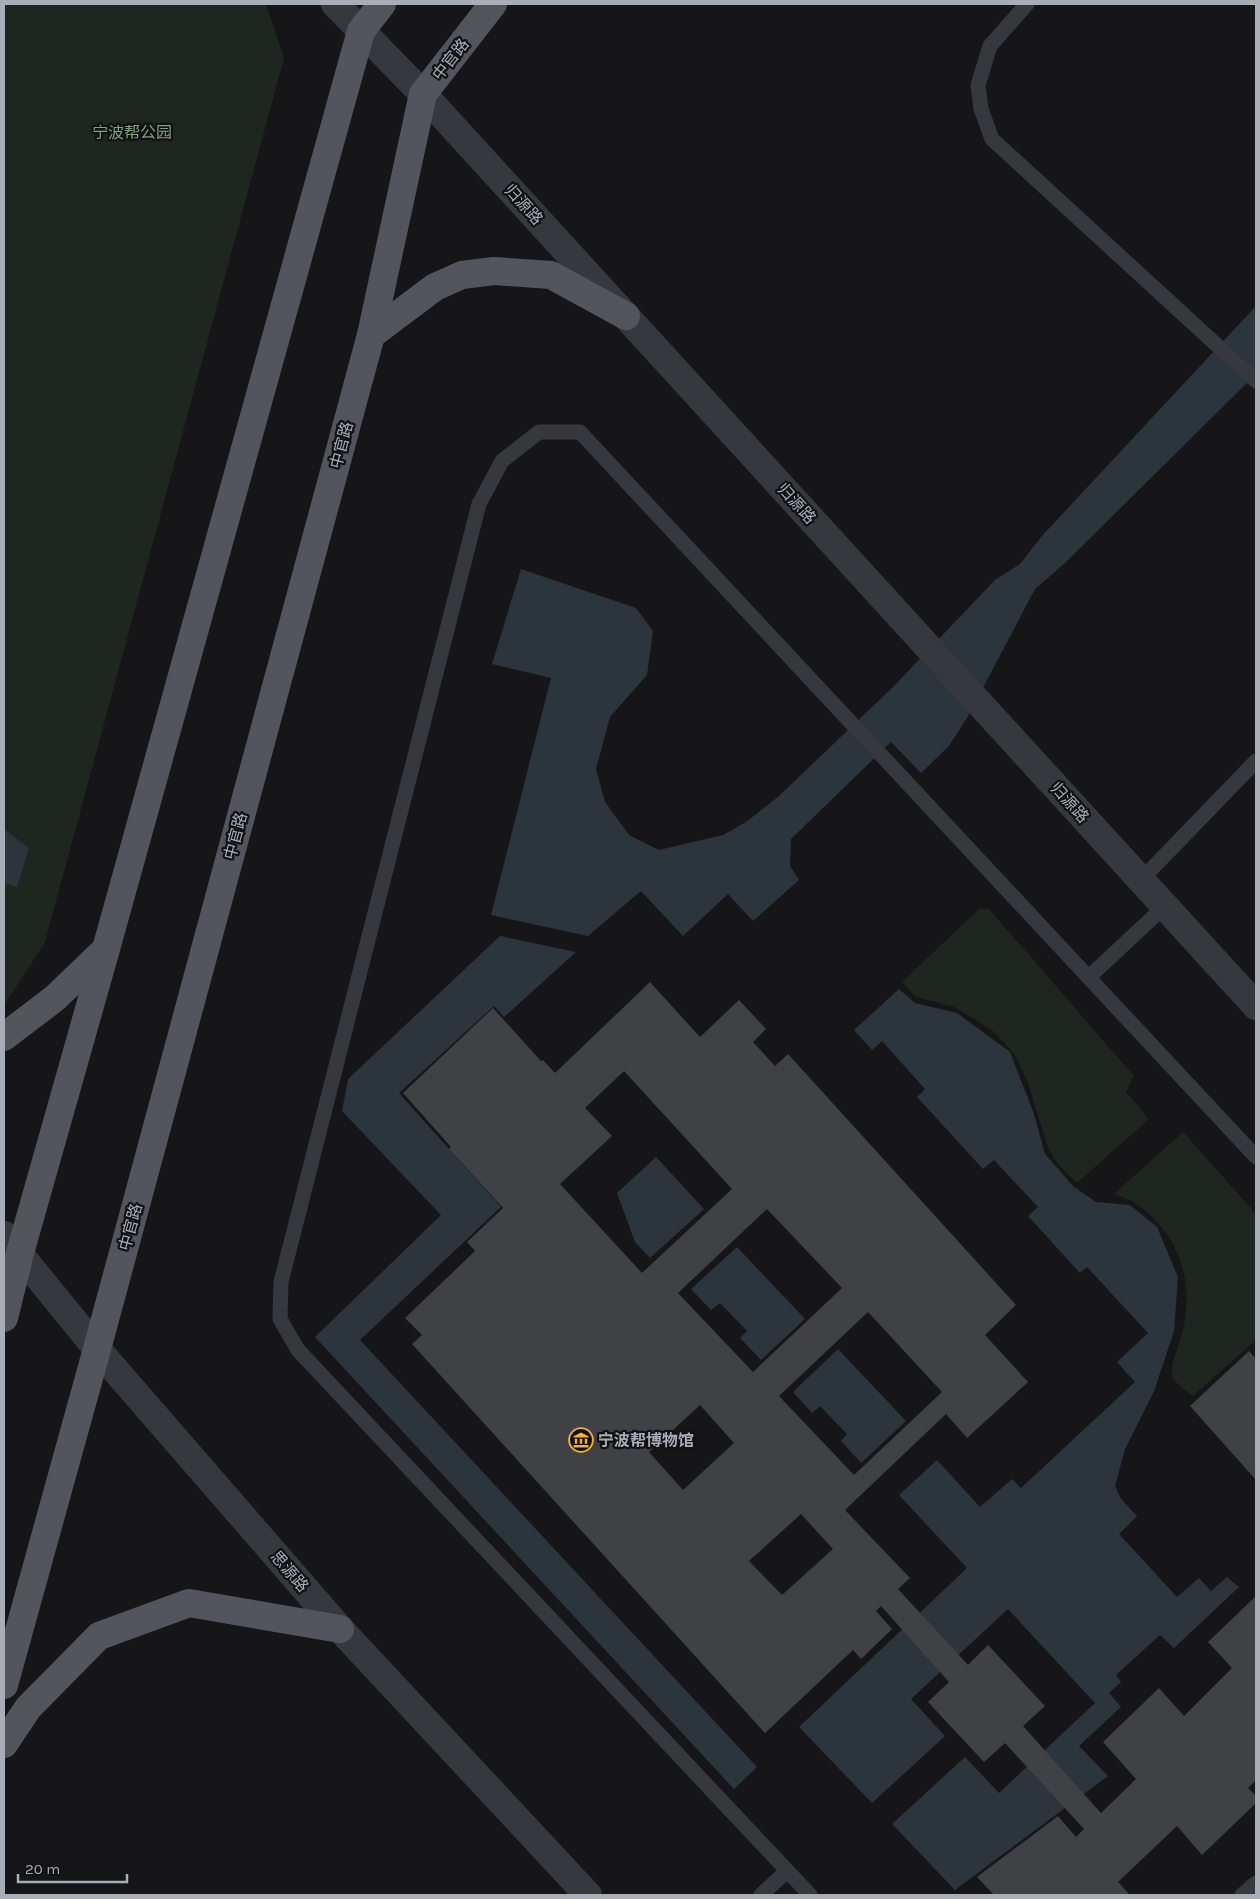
<svg xmlns="http://www.w3.org/2000/svg" width="1260" height="1899" font-family="Karla,'Noto Sans SC',sans-serif">
<style>
.green{fill:#1e261f}
.water{fill:#2c353c}
.building{fill:#404145;fill-rule:evenodd}
.lines{fill:none;stroke-linecap:round;stroke-linejoin:round}
.service{stroke:#37383d;stroke-width:15}
.tertiary{stroke:#37383d;stroke-width:28}
.primary{stroke:#53555c;stroke-width:28}
.labels{text-anchor:middle;stroke-width:4.5;stroke-linejoin:round;paint-order:stroke}
.street-label{font-size:16px;fill:#a8adb8;stroke:#111113}
.park-label{font-size:16px;fill:#7fa381;stroke:#111113}
.poi-label{font-size:16px;font-weight:bold;fill:#a8adb8;stroke:#111113;text-anchor:start}
</style>
<rect width="100%" height="100%" fill="#161618"/>
<g class="green">
<polygon points="4,4 266,4 284,58 45,942 7,1001 4,1003"/>
<polygon points="979,909 989,909 1134,1076 1126,1092 1149,1119 1077,1183 1057,1163 1048,1148 1027,1080 1014,1053 992,1030 954,1007 916,997 902,982"/>
<path d="M1183 1132 1256 1214V1340L1193 1396C1187 1391 1173 1383 1172 1374 1170 1365 1181 1341 1183 1330 1194 1279 1179 1233 1135 1203 1129 1199 1121 1197 1114 1194Z"/>
</g>
<g class="water">
<polygon points="1256,306 1256,374 1065,563 1035,589 967,718 949,746 921,773 891,742 791,839 790,866 799,880 753,921 728,894 683,936 641,891 588,936 491,915 551,678 492,664 521,569 636,608 653,631 647,675 610,717 596,769 605,802 629,835 659,850 723,835 746,822 779,796 893,687 995,580 1020,564 1041,537"/>
<polygon points="4,829 29,848 17,887 4,883"/>
<polygon points="500,936 576,952 504,1017 494,1006 399,1093 501,1207 360,1340 757,1767 734,1789 315,1337 441,1215 342,1111 348,1079"/>
<polygon points="899,989 915,1003 957,1013 1010,1052 1034,1114 1045,1154 1074,1187 1096,1202 1130,1205 1157,1227 1178,1277 1174,1331 1154,1391 1125,1449 1115,1486 1121,1499 1137,1516 1119,1534 1177,1597 1199,1578 1211,1591 1227,1577 1239,1587 1174,1648 1160,1635 1116,1675 1121,1682 1109,1693 1121,1707 1079,1746 1108,1776 955,1890 892,1824 965,1757 999,1793 1095,1703 1008,1609 911,1699 945,1736 872,1803 799,1727 967,1568 899,1495 937,1460 980,1507 1012,1479 1021,1488 1135,1382 1117,1362 1148,1333 1087,1267 1080,1273 1028,1216 1038,1207 994,1160 983,1169 917,1097 925,1089 882,1041 872,1050 854,1030"/>
<polygon points="656,1157 704,1209 650,1258 635,1242 617,1193"/>
<polygon points="737,1247 805,1319 761,1360 740,1338 747,1331 720,1303 711,1310 691,1289"/>
<polygon points="838,1349 906,1421 861,1463 841,1441 847,1434 820,1406 812,1413 793,1392"/>
</g>
<g class="building">
<path d="M650 982 700 1037 739 1000 766 1029 753 1042 775 1066 788 1054 1016 1305 985 1335 1028 1382 967 1438 946 1414 845 1510 910 1578 898 1589 968 1665 988 1645 1045 1706 1023 1726 1101 1813 1136 1779 1103 1742 1159 1688 1184 1716 1232 1668 1208 1642 1256 1596V1780L1248 1788 1256 1796V1803L1202 1855 1177 1826 1118 1882 1130 1895H994L977 1877 1058 1816 1076 1837 1084 1829 1005 1743 984 1762 928 1702 949 1682 881 1606 876 1611 892 1629 861 1659 853 1650 765 1733 412 1344 422 1335 405 1318 475 1251 467 1242 503 1208 449 1149 451 1147 403 1093 493 1008 541 1061 543 1060 555 1073ZM624 1071 732 1189 642 1273 560 1184 612 1136 585 1108ZM767 1209 842 1288 753 1372 678 1293ZM868 1312 942 1392 854 1475 779 1396ZM700 1405 734 1443 683 1490 649 1452ZM801 1514 833 1549 782 1595 749 1561Z"/>
<polygon points="1249,1351 1256,1359 1256,1480 1190,1406"/>
</g>
<g class="lines">
<g class="service">
<polyline points="1027,4 990,46 978,85 981,109 992,139 1256,381"/>
<polyline points="1141,880 1256,761"/>
<polyline points="1089,977 1165,906"/>
<polyline points="761,1895 787,1871"/>
<polyline points="810,1895 298,1350 280,1319 281,1282 479,504 502,461 539,432 580,432 1256,1157"/>
<polyline points="1242,1895 1256,1883"/>
</g>
<g class="tertiary">
<polyline points="335,4 423,94 1256,1006"/>
<polyline points="4,1235 97,1349 340,1629 588,1895"/>
</g>
<g class="primary">
<polyline points="371,335 435,287 462,275 494,271 551,275 626,316"/>
<polyline points="4,1037 55,998 105,950"/>
<polyline points="4,1318 20,1253 106,949 361,31 382,4"/>
<polyline points="4,1685 97,1349 371,335 423,94 493,4"/>
<polyline points="4,1744 28,1708 99,1636 189,1603 340,1629"/>
</g>
</g>
<defs>
<g id="museum-ring" transform="scale(1.25)"><circle r="9.5" fill="#111113" stroke="#f2b134" stroke-width="1.5"/><path d="M0-6L6-3V-2H-6V-3ZM-5-1h2V3h-2ZM-1-1h2V3h-2ZM3-1h2V3H3ZM-6 4H6V6H-6Z" fill="#f2b134"/></g>
</defs>
<g fill-rule="evenodd">
<use href="#museum-ring" x="581" y="1440"/>
</g>
<g class="labels">
<g class="street-label">
<text transform="translate(450 59) rotate(-52)" y="6">中官路</text>
<text transform="translate(524 204) rotate(48)" y="6">归源路</text>
<text transform="translate(341 445) rotate(-75)" y="6">中官路</text>
<text transform="translate(797 503) rotate(48)" y="6">归源路</text>
<text transform="translate(1070 802) rotate(48)" y="6">归源路</text>
<text transform="translate(235 836) rotate(-75)" y="6">中官路</text>
<text transform="translate(130 1227) rotate(-75)" y="6">中官路</text>
<text transform="translate(290 1571) rotate(49)" y="6">思源路</text>
</g>
<g class="park-label">
<text x="132" y="138">宁波帮公园</text>
</g>
<g class="poi-label">
<text x="598" y="1446">宁波帮博物馆</text>
</g>
</g>
<rect width="1260" height="1899" fill="none" stroke="#a8adb8" stroke-width="10"/>
<path d="M18 1874v8h109v-8" fill="none" stroke="#a8adb8" stroke-width="2.5"/>
<text x="25" y="1874" font-size="15" fill="#a8adb8" stroke="#111113" stroke-width="4" paint-order="stroke">20 m</text>
</svg>
